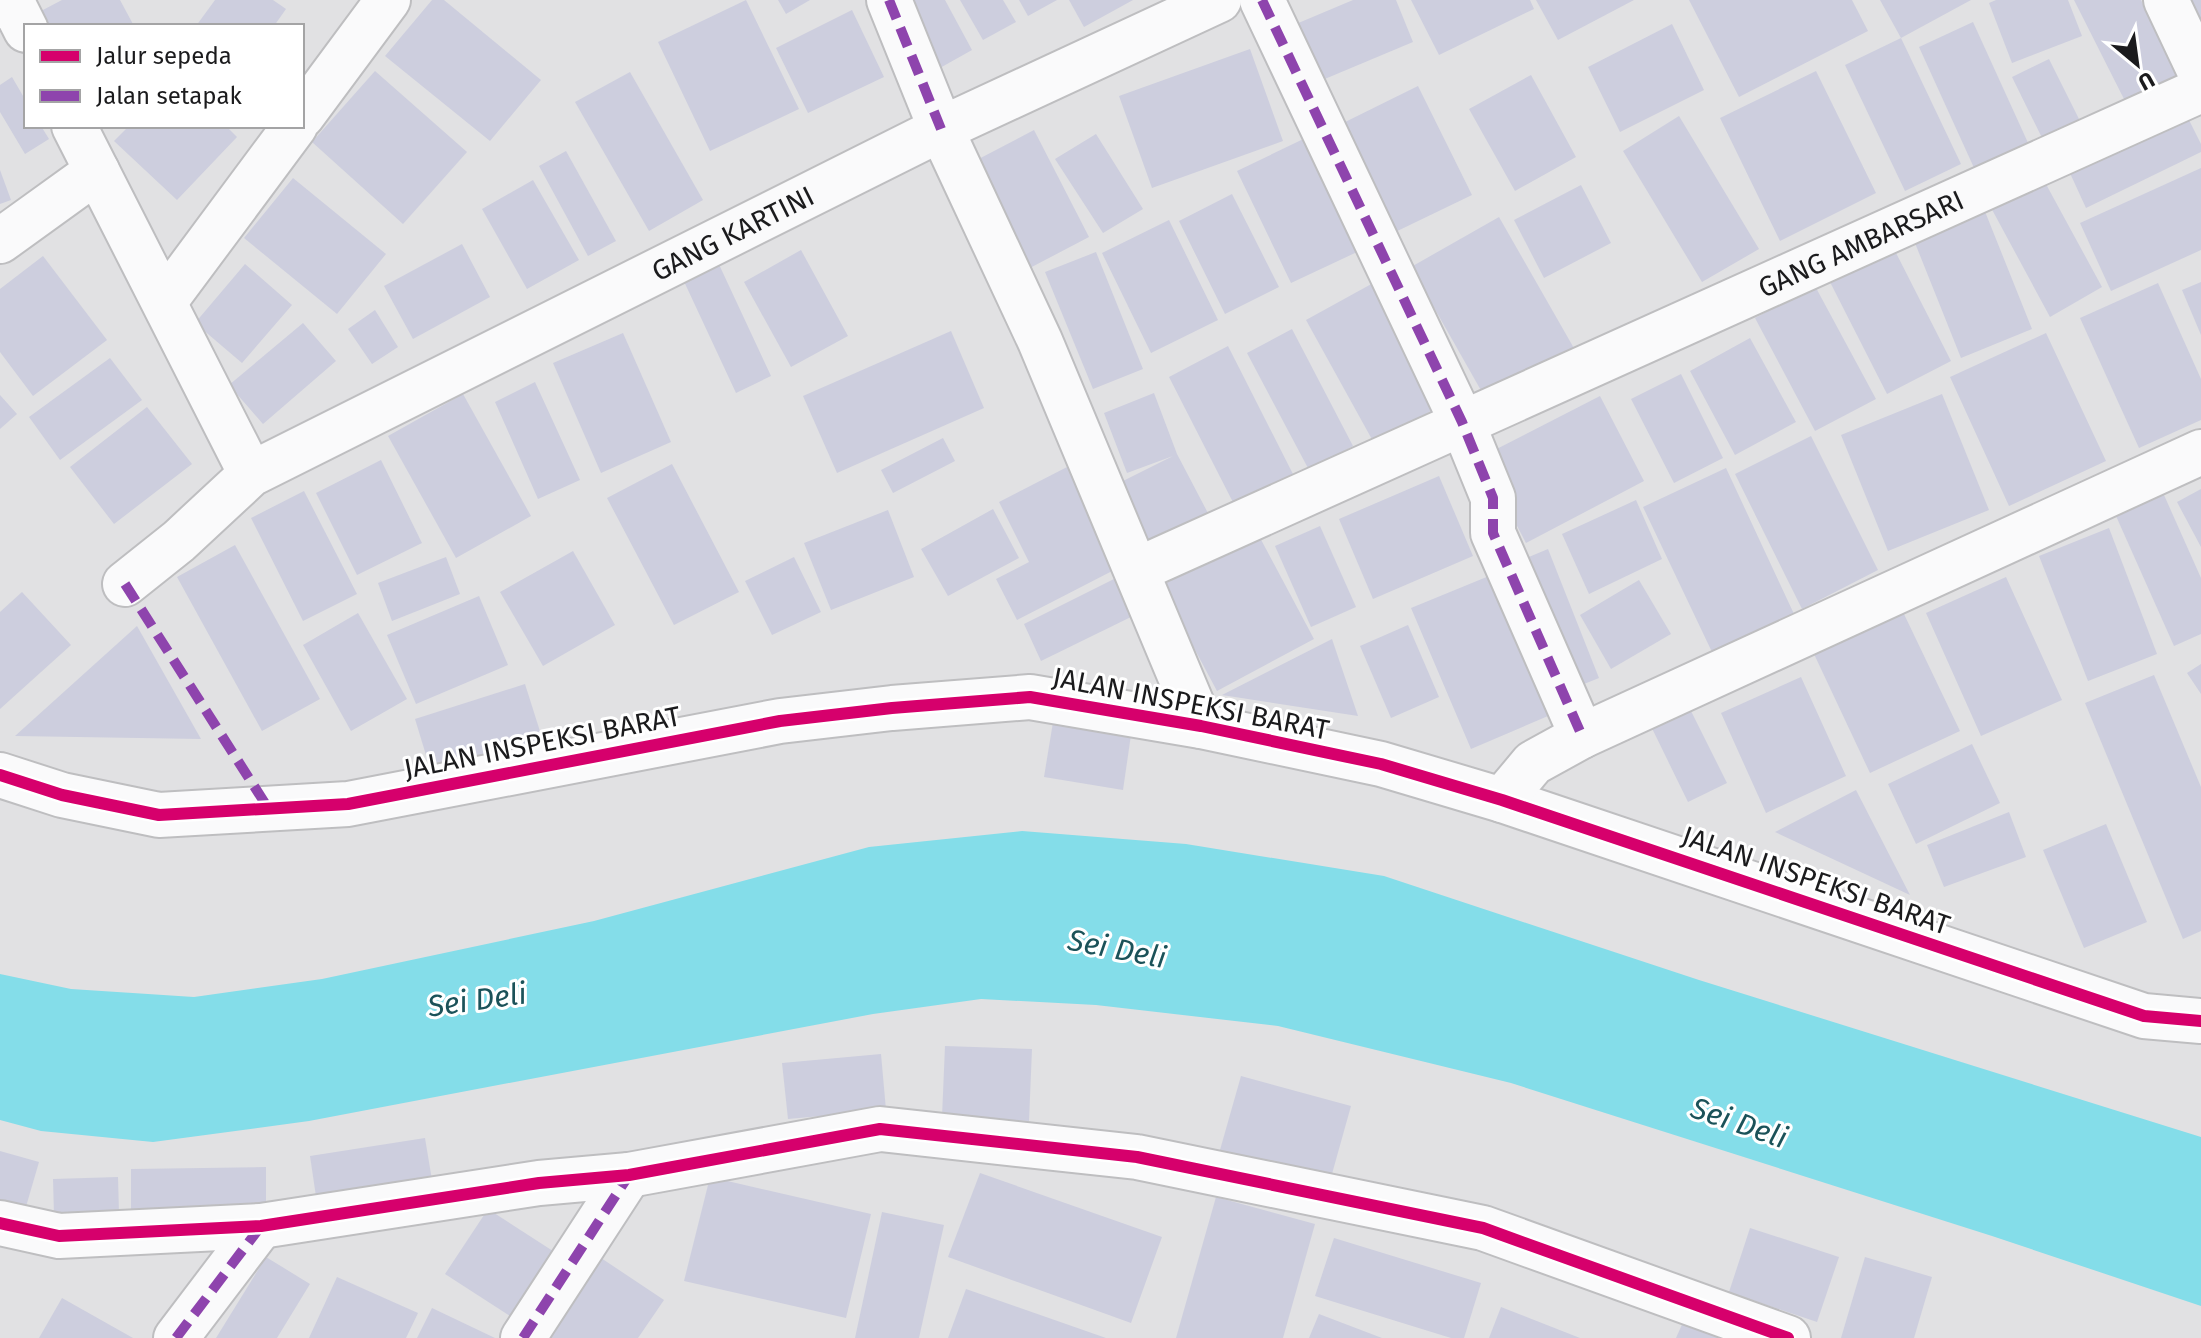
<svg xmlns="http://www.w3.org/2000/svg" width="2201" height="1338" font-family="'Fira Sans',sans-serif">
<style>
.water{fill:#84dde9}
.building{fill:#cdcede}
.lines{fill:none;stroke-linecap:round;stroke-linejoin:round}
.street-casing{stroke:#bebec0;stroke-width:48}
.street{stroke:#fafafb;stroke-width:44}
.quiet{stroke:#8e44ad;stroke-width:10;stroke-dasharray:20 10;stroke-linecap:butt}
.cycleway-casing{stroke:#fff;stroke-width:17}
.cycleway{stroke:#d6006c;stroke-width:12}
.labels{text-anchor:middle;stroke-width:6;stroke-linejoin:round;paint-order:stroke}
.street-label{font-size:28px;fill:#1b1b1d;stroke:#fff}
.water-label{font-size:30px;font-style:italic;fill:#1b5259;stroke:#fff}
</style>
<rect width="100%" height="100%" fill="#e1e1e3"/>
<polygon class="water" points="1022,831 1186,844 1384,876 1699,980 2201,1137 2201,1306 1992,1236 1511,1083 1278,1026 1096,1005 981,999 873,1014 309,1121 153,1142 41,1131 0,1120 0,974 71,989 194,997 322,979 594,921 869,847"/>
<g class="building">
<polygon points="62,0 120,0 134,26 49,26 41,11"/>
<polygon points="215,0 273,0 286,9 274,26 196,26"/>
<polygon points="432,0 444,0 541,80 490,141 385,56"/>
<polygon points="746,0 799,109 710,151 658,42"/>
<polygon points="778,0 810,0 786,14"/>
<polygon points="891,0 945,0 972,50 931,73"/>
<polygon points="960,0 1003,0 1016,22 983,40"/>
<polygon points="1019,0 1057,0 1028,16"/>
<polygon points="1069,0 1133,0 1084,27"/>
<polygon points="1353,0 1396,0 1413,42 1320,81 1296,24"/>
<polygon points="1411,0 1530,0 1534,9 1439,55"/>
<polygon points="1536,0 1634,0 1558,40"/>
<polygon points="1689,0 1852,0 1868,31 1739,97"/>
<polygon points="1880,0 1971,0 1901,38"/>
<polygon points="1996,0 2068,0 2082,36 2012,63 1989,3"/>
<polygon points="2074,0 2141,0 2179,75 2125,101"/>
<polygon points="2185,0 2201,0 2201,30"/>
<polygon points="852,10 884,77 808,113 776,48"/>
<polygon points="1973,22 2029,145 1975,170 1919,47"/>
<polygon points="1672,24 1704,90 1620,132 1588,67"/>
<polygon points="1901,38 1961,164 1905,191 1845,65"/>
<polygon points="1250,49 1283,141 1152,188 1119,96"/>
<polygon points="2049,59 2084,129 2047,148 2012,77"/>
<polygon points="375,71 467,152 403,224 312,142"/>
<polygon points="1816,71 1876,193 1780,241 1720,118"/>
<polygon points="630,72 703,200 649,231 575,102"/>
<polygon points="1531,75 1576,157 1515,191 1469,109"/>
<polygon points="12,77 26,101 26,126 41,126 49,139 25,154 0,112 0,85"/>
<polygon points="1418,86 1472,195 1387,236 1333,128"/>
<polygon points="2186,114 2201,144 2201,152 2086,208 2069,171"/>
<polygon points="1679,116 1759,249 1702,282 1623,151"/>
<polygon points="129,126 226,126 237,137 177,200 114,141"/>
<polygon points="1034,130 1089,237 1026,270 971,163"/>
<polygon points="1318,132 1372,245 1291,283 1237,171"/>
<polygon points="1096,134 1143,209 1103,233 1055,159"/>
<polygon points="566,151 616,241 588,256 539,166"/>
<polygon points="2201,168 2201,250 2111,291 2080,223"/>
<polygon points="0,170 11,200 0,204"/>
<polygon points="2041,175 2102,287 2050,317 1989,204"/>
<polygon points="293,178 386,254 337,314 244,238"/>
<polygon points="533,180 579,260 527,289 482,209"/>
<polygon points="1581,185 1611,243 1544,278 1514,220"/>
<polygon points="1232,194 1279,287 1225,314 1179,221"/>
<polygon points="1984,209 2032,329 1961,358 1913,238"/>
<polygon points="1499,217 1575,350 1487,401 1411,267"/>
<polygon points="1169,220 1218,320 1151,353 1102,253"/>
<polygon points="462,244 490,297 413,339 384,286"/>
<polygon points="1894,249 1951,361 1887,394 1830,282"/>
<polygon points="801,250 848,336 791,367 744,282"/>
<polygon points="1096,252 1143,369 1093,389 1045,272"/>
<polygon points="43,256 107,340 33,396 0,352 0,289"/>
<polygon points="716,258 771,376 736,393 681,275"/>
<polygon points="245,264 292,305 242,363 195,323"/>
<polygon points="1375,282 1443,404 1374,443 1306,320"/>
<polygon points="2201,282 2201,335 2182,290"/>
<polygon points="2158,283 2201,379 2201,420 2139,448 2080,318"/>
<polygon points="1815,286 1876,399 1815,431 1755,318"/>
<polygon points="375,310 398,347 372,364 348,329"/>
<polygon points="303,323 336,361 263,424 229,385"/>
<polygon points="1292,329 1353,446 1309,470 1247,353"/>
<polygon points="951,331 984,408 837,473 803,396"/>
<polygon points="623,333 671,442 601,473 553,363"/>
<polygon points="2046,333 2106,461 2009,506 1950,377"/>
<polygon points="1750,338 1796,422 1735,455 1690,371"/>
<polygon points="1228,346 1297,482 1238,512 1169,377"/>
<polygon points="110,358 142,400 60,460 29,417"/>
<polygon points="1681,374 1723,458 1674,483 1631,399"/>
<polygon points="535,382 580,480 538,499 495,402"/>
<polygon points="1154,393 1177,454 1210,517 1148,550 1115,485 1173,456 1127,473 1104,413"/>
<polygon points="463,394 531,516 456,558 388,436"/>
<polygon points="1942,394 1989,510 1888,551 1841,435"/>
<polygon points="0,395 17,414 0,429"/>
<polygon points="1600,396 1644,481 1526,543 1481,457"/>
<polygon points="147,407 192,464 114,524 70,467"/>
<polygon points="1811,436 1878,570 1802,609 1735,474"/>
<polygon points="943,438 955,461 893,493 881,470"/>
<polygon points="381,460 422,543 357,575 316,493"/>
<polygon points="672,464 739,592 674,625 607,498"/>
<polygon points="1069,466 1118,568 1017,620 996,579 1029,562 999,502"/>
<polygon points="1726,468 1794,614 1712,652 1643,507"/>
<polygon points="1439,476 1473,556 1373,599 1339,519"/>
<polygon points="2160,486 2201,578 2201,634 2174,646 2112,507"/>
<polygon points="2201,489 2201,547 2177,502"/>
<polygon points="304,491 357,594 303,621 251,518"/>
<polygon points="1636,500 1662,559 1589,594 1562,534"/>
<polygon points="993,509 1019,558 948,596 921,549"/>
<polygon points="888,510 914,577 831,610 804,543"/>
<polygon points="1320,526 1356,607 1311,627 1275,546"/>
<polygon points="2109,528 2157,654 2088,681 2039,556"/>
<polygon points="1258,534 1314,639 1217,691 1161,586"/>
<polygon points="235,545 320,699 262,731 177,577"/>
<polygon points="1548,549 1599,678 1564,692 1512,564"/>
<polygon points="573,551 615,625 543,666 500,592"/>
<polygon points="446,557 460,594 392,621 378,583"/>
<polygon points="794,557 821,612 772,635 745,581"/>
<polygon points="1489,576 1548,716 1471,749 1411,608"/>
<polygon points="2006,577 2062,700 1981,736 1926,613"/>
<polygon points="1116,578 1135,615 1041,661 1024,624"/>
<polygon points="1639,580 1671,634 1611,669 1580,615"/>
<polygon points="22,592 71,645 0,709 0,612"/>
<polygon points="479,596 508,665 416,704 387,635"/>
<polygon points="1903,612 1960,731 1870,773 1814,654"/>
<polygon points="358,613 407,699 351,731 303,645"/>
<polygon points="1408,625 1439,697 1391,718 1360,646"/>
<polygon points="137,626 201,739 15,736"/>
<polygon points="1332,639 1358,716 1222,695"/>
<polygon points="2201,664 2201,694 2187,673"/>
<polygon points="2154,675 2201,787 2201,931 2183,939 2085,703"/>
<polygon points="1801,677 1846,776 1766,813 1721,713"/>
<polygon points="525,684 544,744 433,778 415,719"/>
<polygon points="1684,697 1727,783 1688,802 1646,716"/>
<polygon points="1054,716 1132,728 1123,790 1044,777"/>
<polygon points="1972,744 2000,803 1916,844 1888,784"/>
<polygon points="1856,790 1910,895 1775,832"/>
<polygon points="2009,812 2026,857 1944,887 1927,845"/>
<polygon points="2106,824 2147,922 2084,948 2043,850"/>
<polygon points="945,1046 1032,1049 1029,1121 942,1117"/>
<polygon points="881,1054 886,1110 788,1119 782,1063"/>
<polygon points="1241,1076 1351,1106 1330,1181 1220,1150"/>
<polygon points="425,1138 434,1192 318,1210 310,1156"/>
<polygon points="0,1151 39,1162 25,1210 0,1203"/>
<polygon points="266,1167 266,1217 131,1218 131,1169"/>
<polygon points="980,1173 1162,1237 1131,1323 948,1257"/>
<polygon points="118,1177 119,1213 54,1215 53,1179"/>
<polygon points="710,1177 871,1214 846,1318 684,1281"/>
<polygon points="1216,1197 1315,1224 1283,1338 1176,1338"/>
<polygon points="488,1209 556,1253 513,1318 445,1274"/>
<polygon points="882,1212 944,1225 919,1338 855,1338"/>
<polygon points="1750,1228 1839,1257 1817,1322 1729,1292"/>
<polygon points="1334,1238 1481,1283 1464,1338 1451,1338 1315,1296"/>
<polygon points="589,1250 664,1300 638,1338 529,1338"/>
<polygon points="266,1257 310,1284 277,1338 216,1338"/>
<polygon points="1865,1257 1932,1277 1914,1338 1841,1338"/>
<polygon points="337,1277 418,1313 406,1338 309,1338"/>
<polygon points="966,1289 1106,1338 948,1338"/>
<polygon points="62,1298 133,1338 39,1338"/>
<polygon points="1501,1307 1580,1338 1489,1338"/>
<polygon points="432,1308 495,1338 417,1338"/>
<polygon points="1319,1314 1382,1338 1309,1338"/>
<polygon points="1684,1320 1726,1338 1676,1338"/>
</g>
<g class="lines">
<g class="street-casing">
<g id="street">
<polyline points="11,0 26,30"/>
<polyline points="889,0 941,129 1040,341 1201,726"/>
<polyline points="1262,0 1462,422 1493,498 1493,533 1582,736"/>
<polyline points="2166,0 2201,74"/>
<polyline points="302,116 388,0"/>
<polyline points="74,126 251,474"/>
<polyline points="0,241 97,171"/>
<polyline points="165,301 295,126"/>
<path id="s1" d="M1137 570 2201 90"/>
<path id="s2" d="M125 584 179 541 251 474 941 129 1219 0"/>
<polyline points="0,775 62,795 159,815 348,804 780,721 892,708 1030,697 1201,726 1381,764 1502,800 2144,1016 2201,1021"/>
<polyline points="1502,800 1533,763 1582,736 2201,452"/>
<polyline points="0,1223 59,1236 261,1226 539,1183 629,1175 880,1129 1137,1157 1483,1228 1788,1338"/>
<polyline points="176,1338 261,1226"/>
<polyline points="523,1338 629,1175"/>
</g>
</g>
<use href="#street" class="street"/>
<g class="quiet">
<polyline points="889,0 941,129"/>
<polyline points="1262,0 1462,422 1493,498 1493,533 1582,736"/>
<polyline points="125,584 268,808"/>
<polyline points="176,1338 261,1226"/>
<polyline points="523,1338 629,1175"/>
</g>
<g class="cycleway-casing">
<g id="cycleway">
<polyline points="0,775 62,795 159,815 348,804 780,721 892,708 1030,697 1201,726 1381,764 1502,800 2144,1016 2201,1021"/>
<polyline points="0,1223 59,1236 261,1226 539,1183 629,1175 880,1129 1137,1157 1483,1228 1788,1338"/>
</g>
</g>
<use href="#cycleway" class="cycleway"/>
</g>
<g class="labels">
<g class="street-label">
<text dy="10" stroke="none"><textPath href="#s2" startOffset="706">GANG KARTINI</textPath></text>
<text dy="10" stroke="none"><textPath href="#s1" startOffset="794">GANG AMBARSARI</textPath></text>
<text transform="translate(1191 703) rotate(11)" y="10">JALAN INSPEKSI BARAT</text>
<text transform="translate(542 742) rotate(-11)" y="10">JALAN INSPEKSI BARAT</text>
<text transform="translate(1816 880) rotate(19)" y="10">JALAN INSPEKSI BARAT</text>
</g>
<g class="water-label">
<text transform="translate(1117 949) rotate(11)" y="10">Sei Deli</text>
<text transform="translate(477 1000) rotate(-8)" y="10">Sei Deli</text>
<text transform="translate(1739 1123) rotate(19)" y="10">Sei Deli</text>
</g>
</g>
<rect x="24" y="24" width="280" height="104" fill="#ffffff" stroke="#a4a4a5" stroke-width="2"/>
<rect x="40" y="50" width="40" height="12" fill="#d6006c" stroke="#a4a4a5" stroke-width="2"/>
<text x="96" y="64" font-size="24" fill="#1b1b1d">Jalur sepeda</text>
<rect x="40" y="90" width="40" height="12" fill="#8e44ad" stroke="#a4a4a5" stroke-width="2"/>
<text x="96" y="104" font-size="24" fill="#1b1b1d">Jalan setapak</text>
<g transform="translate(2137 64) rotate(151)" stroke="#ffffff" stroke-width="6" paint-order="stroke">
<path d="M0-6L14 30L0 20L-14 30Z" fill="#1b1b1d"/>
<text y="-12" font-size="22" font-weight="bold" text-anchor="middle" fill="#1b1b1d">U</text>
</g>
</svg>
